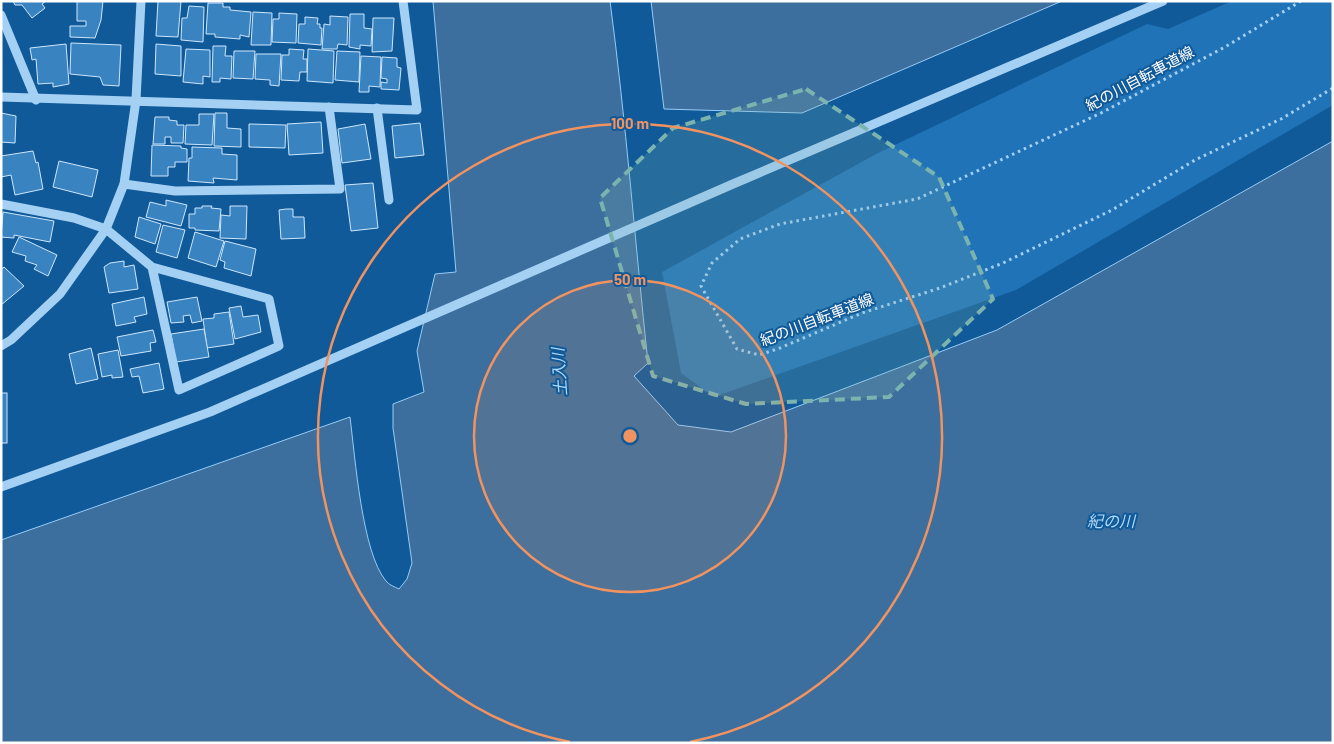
<svg xmlns="http://www.w3.org/2000/svg" width="1334" height="744" font-family="Barlow,'Noto Sans JP',sans-serif">
<style>
.green{fill:#2073b7}
.water{fill:#3c6f9d;stroke:#95ccf7}
.building{fill:#3a83c1;stroke:#cce7fe}
.lines{fill:none;stroke-linecap:round;stroke-linejoin:round}
.path{stroke:#a4d0f4;stroke-width:3;stroke-dasharray:2.5 4;stroke-linecap:butt}
.minor{stroke:#a4d0f4;stroke-width:9}
.marked{fill:#7bb4af;fill-opacity:0.2;stroke:#7bb4af;stroke-width:4;stroke-dasharray:10 6;stroke-linejoin:round}
.ring{fill:none;stroke:#f09361;stroke-width:2.5}
.labels{text-anchor:middle;stroke-width:4;stroke-linejoin:round;paint-order:stroke}
.street-label{font-size:15px;fill:#fff;stroke:#115a99}
.water-label{font-size:16px;font-style:italic;fill:#b0d9fa;stroke:#115a99}
.centre{fill:#f09361;stroke:#115a99;stroke-width:2.5}
.ring-label{font-size:15px;text-anchor:middle;font-weight:bold;fill:#f09361;stroke:#115a99;stroke-width:4;stroke-linejoin:round;paint-order:stroke}
</style>
<rect width="100%" height="100%" fill="#115a99"/>
<polygon class="green" points="1232,1 1333,1 1333,105 1016,290 714,397 681,373 662,272 876,154 1147,24 1168,29"/>
<g class="water">
<path d="M433 1H610C626 121 635 242 648 363L634 376 678 425 731 432 997 330 1333 141V743H1V540L350 417C355 456 362 553 386 581 389 585 395 587 399 589L407 579 412 563 393 428V404L424 392 417 351 435 274 456 272Z"/>
<polygon points="651,1 1062,1 802,113 664,109"/>
</g>
<g class="building">
<polygon points="13,1 46,1 42,4 45,8 32,18 22,5 15,5"/>
<polygon points="77,1 103,1 101,20 95,38 70,37 70,26 86,26 86,21 77,21"/>
<polygon points="158,1 181,1 178,37 156,36"/>
<polygon points="208,3 223,3 223,7 230,7 230,10 251,12 249,37 240,35 240,39 215,37 215,34 206,34"/>
<polygon points="189,6 204,7 203,42 181,40 182,18 187,18"/>
<polygon points="253,12 272,13 271,45 251,45"/>
<polygon points="279,13 297,14 296,43 272,42 273,19 279,19"/>
<polygon points="350,14 364,14 364,28 372,29 371,46 360,45 360,49 349,47"/>
<polygon points="330,16 348,17 347,45 338,44 337,49 322,49 324,24 330,25"/>
<polygon points="305,17 318,18 317,24 320,24 320,28 322,28 321,45 298,43 299,24 305,24"/>
<polygon points="373,18 394,18 392,51 372,52"/>
<polygon points="71,43 121,45 119,86 103,85 100,77 70,74"/>
<polygon points="66,44 69,84 53,87 53,83 38,84 36,59 32,60 30,48"/>
<polygon points="156,44 181,46 181,76 155,74"/>
<polygon points="213,46 226,46 225,56 232,56 231,79 220,78 220,82 212,82"/>
<polygon points="186,49 210,50 210,77 203,76 203,84 183,82"/>
<polygon points="289,49 304,50 303,59 307,59 307,72 300,72 299,81 281,80 282,55 289,55"/>
<polygon points="308,49 334,51 333,83 307,81"/>
<polygon points="234,51 255,51 253,79 233,78"/>
<polygon points="337,51 360,52 359,82 335,80"/>
<polygon points="256,54 281,54 279,86 270,85 270,80 255,79"/>
<polygon points="361,56 381,57 380,87 369,86 369,92 359,92"/>
<polygon points="382,57 397,58 397,67 401,68 399,90 381,89 381,82 387,83 387,79 381,78"/>
<polygon points="1,113 16,116 15,143 1,142"/>
<polygon points="215,113 227,113 227,128 241,129 241,147 214,146"/>
<polygon points="199,114 214,114 212,145 185,144 186,125 199,125"/>
<polygon points="155,117 169,117 169,120 177,121 177,125 184,125 183,143 171,143 171,137 165,137 165,144 153,144"/>
<polygon points="321,122 323,153 289,155 287,124"/>
<polygon points="420,123 424,155 395,158 392,126"/>
<polygon points="249,124 286,125 285,148 249,147"/>
<polygon points="365,124 371,159 342,163 338,129"/>
<polygon points="152,145 181,146 181,148 187,149 187,162 175,162 175,167 168,167 168,176 151,176"/>
<polygon points="192,147 222,148 222,154 237,155 237,180 213,178 214,183 188,181 189,158 192,158"/>
<polygon points="33,151 36,163 38,162 43,189 15,195 11,175 1,177 1,156"/>
<polygon points="59,161 98,170 92,197 53,187"/>
<polygon points="373,183 378,228 351,231 345,185"/>
<polygon points="166,200 187,205 181,226 146,217 150,202 166,206"/>
<polygon points="202,206 212,206 211,208 221,209 219,231 195,230 195,228 189,228 189,214 195,214 195,208 202,208"/>
<polygon points="230,206 247,206 246,239 220,238 221,215 230,216"/>
<polygon points="286,209 293,209 293,217 304,217 305,238 281,239 279,210"/>
<polygon points="3,212 54,221 50,242 14,235 14,238 1,237"/>
<polygon points="139,217 161,224 155,244 135,237"/>
<polygon points="163,225 185,230 177,258 156,252"/>
<polygon points="195,232 224,241 216,267 188,258"/>
<polygon points="19,237 57,255 48,276 34,269 37,265 25,261 26,256 12,252"/>
<polygon points="225,241 256,249 251,276 224,268 225,262 220,260"/>
<polygon points="124,261 124,267 134,265 138,289 109,293 104,267 110,263"/>
<polygon points="4,267 24,286 1,305 1,270"/>
<polygon points="144,297 147,314 134,317 136,322 116,326 112,304"/>
<polygon points="197,297 202,321 192,323 190,315 183,316 184,322 171,323 167,302"/>
<polygon points="241,306 243,317 258,315 261,332 235,339 229,308"/>
<polygon points="229,312 234,344 207,348 203,319 214,318 214,314"/>
<polygon points="204,329 209,357 176,362 171,334"/>
<polygon points="153,330 156,342 150,343 151,351 121,356 117,337"/>
<polygon points="91,348 98,379 76,384 69,354"/>
<polygon points="118,350 123,377 112,378 112,375 102,377 98,354"/>
<polygon points="159,363 164,389 143,393 139,376 132,377 130,369"/>
<rect x="1" y="393" width="6" height="50"/>
</g>
<g class="lines">
<polyline class="path" points="1301,1 1225,47 1101,113 917,199 780,224 740,239 712,263 701,286 737,349 759,355 780,348 862,313 940,288 1003,263 1112,210 1195,160 1281,119 1333,88"/>
<g class="minor">
<polyline points="1,15 36,100"/>
<polyline points="1,97 417,110 403,1"/>
<polyline points="377,108 389,200"/>
<polyline points="124,184 175,191 340,189 329,107"/>
<polyline points="1,204 74,218 106,229 152,267 269,299 279,346 179,390 152,267"/>
<polyline points="1,346 11,340 60,294 106,229 124,184 136,100 141,1"/>
<polyline points="1,487 210,412 733,184 1163,1"/>
</g>
</g>
<path class="marked" d="M806 89 939 177 993 299 889 397 746 404 653 376 600 198 673 128Z"/>
<circle cx="630" cy="436" r="156" fill="#f09361" fill-opacity=".12"/>
<g class="ring">
<circle cx="630" cy="436" r="156"/>
<path d="M570 742A312 312 0 1 1 690 742"/>
</g>
<g class="labels">
<g class="street-label">
<text transform="translate(1140 79) rotate(-28)" y="5">紀の川自転車道線</text>
<text transform="translate(817 320) rotate(-21)" y="5">紀の川自転車道線</text>
</g>
<g class="water-label">
<text transform="translate(559 372) rotate(-94)" y="6">土入川</text>
<text x="1111" y="527">紀の川</text>
</g>
</g>
<circle cx="630" cy="436" r="8" class="centre"/>
<g class="ring-label">
<text x="630" y="129">100 m</text>
<text x="630" y="285">50 m</text>
</g>
<rect width="1334" height="744" fill="none" stroke="#ffffff" stroke-width="5"/>
</svg>
